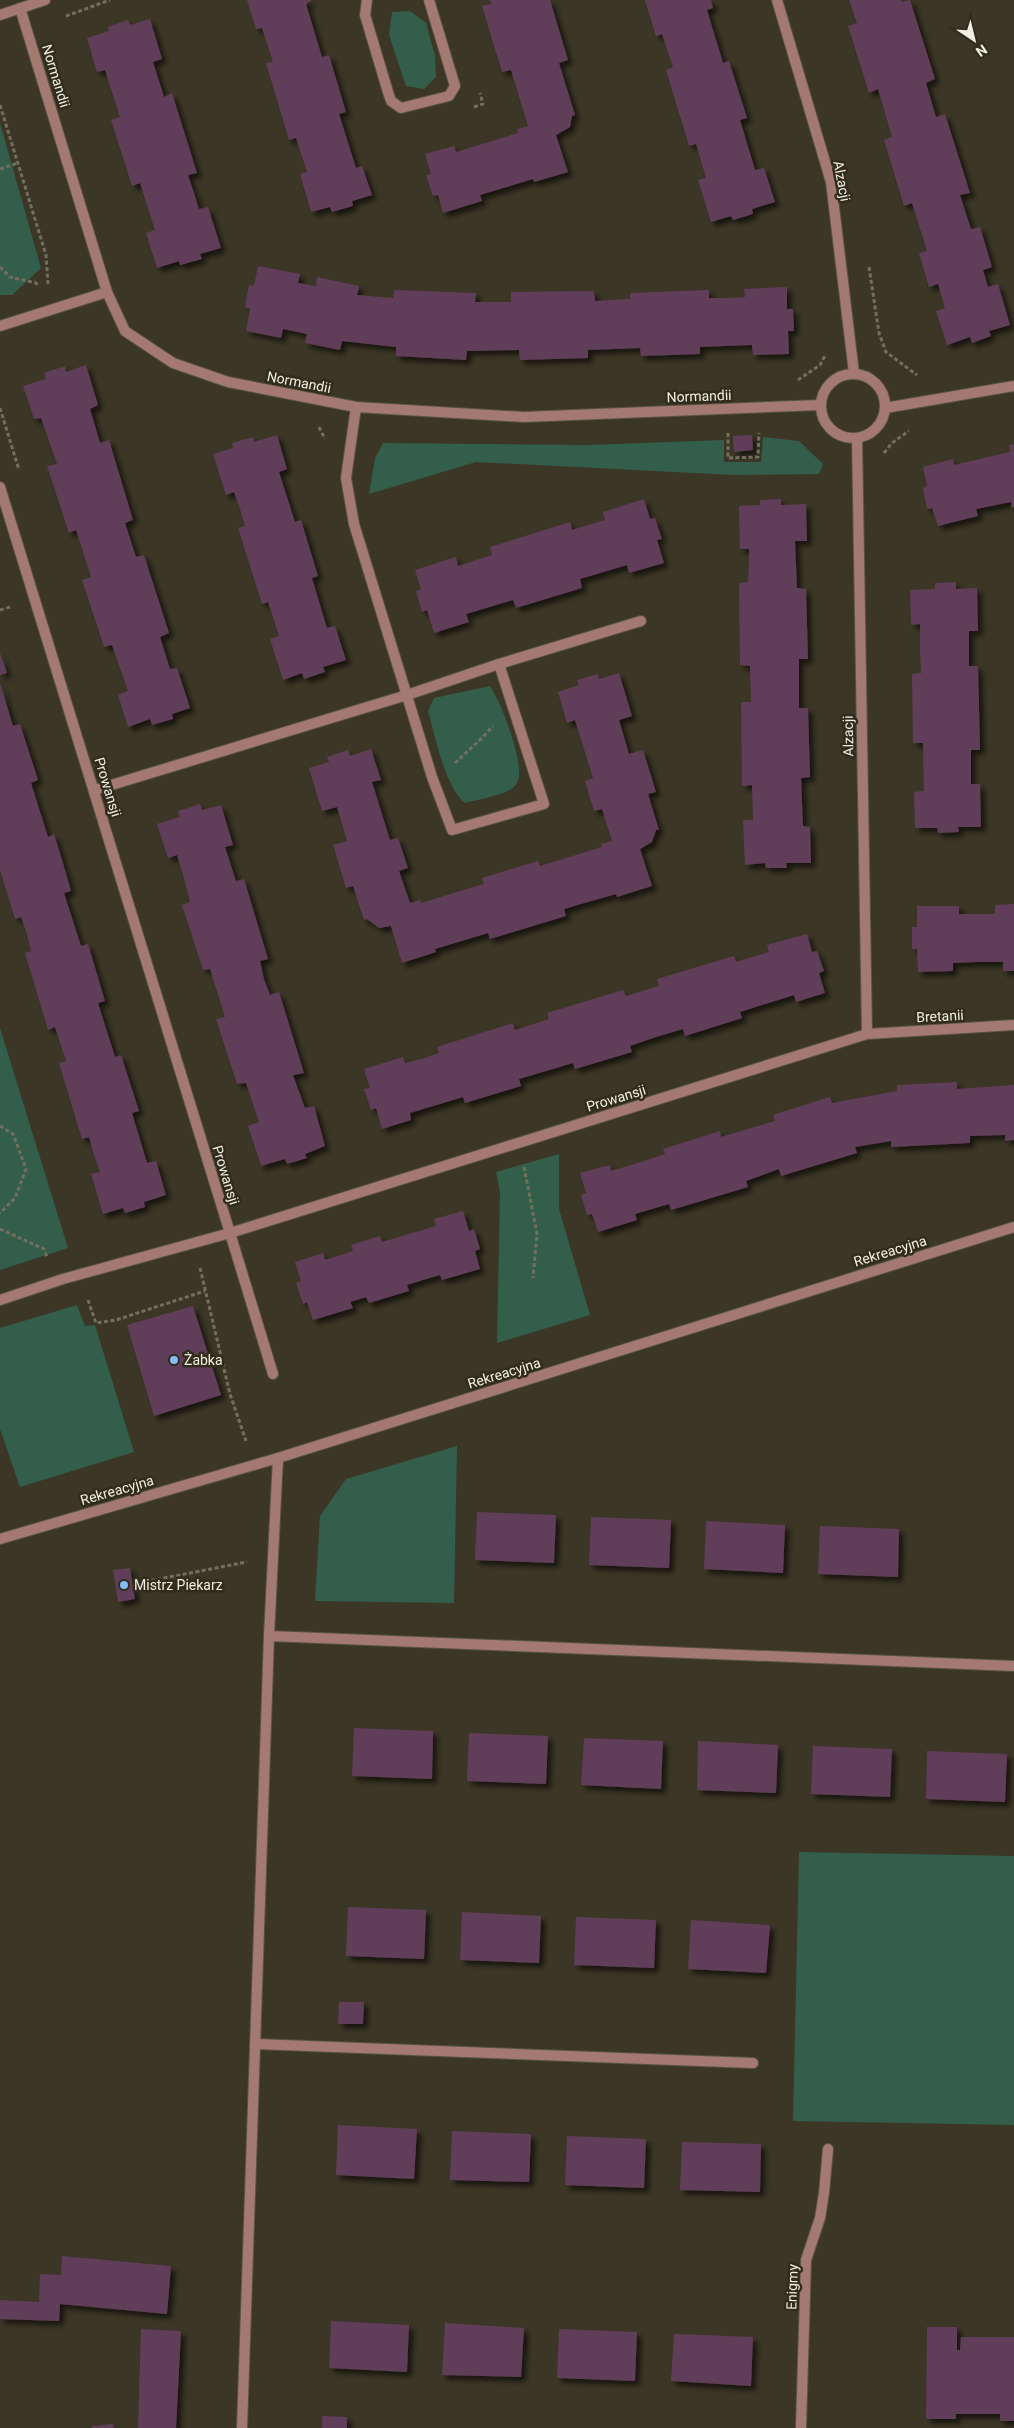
<svg xmlns="http://www.w3.org/2000/svg" width="1014" height="2428" font-family="Roboto,sans-serif">
<style>
.green{fill:#335e4b}
.building{fill:#613e59;filter:url(#shadow)}
.lines{fill:none;stroke-linecap:round;stroke-linejoin:round}
.service-casing{stroke:#585444;stroke-width:12}
.minor-casing{stroke:#585444;stroke-width:12}
.path{stroke:#736f5f;stroke-width:3;stroke-dasharray:4 2.5;stroke-linecap:butt}
.service{stroke:#a47972;stroke-width:10}
.minor{stroke:#a47972;stroke-width:10}
.poi-dot{fill:#82bcfa;stroke:#312c1b;stroke-width:2}
.labels{text-anchor:middle;stroke-width:5;stroke-linejoin:round;paint-order:stroke}
.street-label{font-size:14px;fill:#f2efe4;stroke:#312c1b}
.poi-label{font-size:14px;fill:#f2efe4;stroke:#312c1b;text-anchor:start}
</style>
<defs>
<filter id="shadow"><feDropShadow dx="4.5" dy="4.5" stdDeviation="2.5" flood-color="#0009"/></filter>
</defs>
<rect width="100%" height="100%" fill="#3b3625"/>
<g class="green">
<polygon points="410,11 426,23 435,56 436,77 424,89 406,86 389,35 392,12"/>
<polygon points="0,123 41,268 12,295 0,295"/>
<polygon points="763,437 799,441 823,464 819,474 733,475 476,462 369,494 375,458 383,443 589,445 724,440 724,462 761,462"/>
<path d="M490 686C502 704 518 749 519 770 520 777 518 783 513 788 505 795 476 800 465 803 445 787 435 736 428 711L434 698Z"/>
<polygon points="0,1028 68,1248 0,1270"/>
<polygon points="559,1154 559,1209 590,1315 497,1343 500,1192 496,1172"/>
<polygon points="77,1305 85,1326 95,1325 134,1452 20,1487 0,1429 0,1328"/>
<polygon points="457,1446 454,1603 315,1601 320,1516 346,1479"/>
<polygon points="799,1852 1014,1856 1014,2125 793,2121"/>
</g>
<g class="building">
<polygon points="247,0 312,0 306,4 322,57 329,55 346,112 339,114 356,168 362,166 372,195 352,201 353,206 332,212 330,207 311,212 300,174 307,172 296,138 289,140 266,63 273,62 262,28 256,29"/>
<polygon points="490,0 550,0 568,60 559,63 575,115 572,116 570,127 556,135 568,172 534,182 533,179 480,195 482,201 443,213 438,195 433,196 426,175 431,174 425,154 454,146 456,152 518,133 517,129 528,126 511,70 502,72 482,6 491,4"/>
<polygon points="645,0 711,0 713,8 707,10 723,63 729,61 747,118 740,120 755,170 764,168 775,202 752,209 753,214 733,220 731,216 711,222 698,180 706,178 696,144 689,146 666,70 673,67 662,34 656,36"/>
<polygon points="849,0 901,0 901,2 910,0 935,79 926,83 936,117 945,114 970,193 960,195 971,229 980,227 992,267 983,270 988,287 998,284 1010,325 989,331 991,336 972,343 970,337 947,345 936,311 945,308 938,284 929,287 919,253 927,251 912,203 904,206 884,140 892,137 878,89 869,93 848,26 857,23"/>
<polygon points="150,19 162,59 153,62 164,97 172,93 197,173 188,175 194,193 199,209 208,207 221,248 200,254 202,259 180,265 179,261 157,268 146,233 155,230 140,183 132,186 111,120 120,117 105,70 97,72 87,38 109,31 108,27 128,20 130,25"/>
<polygon points="258,266 300,274 298,283 316,286 317,277 359,286 357,295 393,298 394,290 476,293 475,302 511,302 511,292 594,291 595,301 630,299 630,293 709,290 709,298 727,298 745,297 744,289 787,287 787,309 793,309 794,331 788,331 789,354 753,355 752,345 700,347 700,354 671,355 641,356 640,348 588,350 588,358 520,360 519,350 467,351 466,360 396,356 396,347 342,341 340,350 305,343 307,334 283,329 281,338 246,331 250,309 245,307 249,285 254,286"/>
<polygon points="86,365 98,405 90,409 100,443 109,440 133,520 125,523 136,557 144,555 169,633 160,637 170,669 177,668 190,708 172,714 173,719 152,725 150,719 128,727 118,695 128,691 112,645 104,647 82,580 91,577 76,530 69,533 47,466 57,464 41,418 34,419 23,386 46,379 44,373 65,366 66,372"/>
<polygon points="277,435 287,469 279,472 295,522 301,520 318,576 312,578 320,605 327,628 335,626 346,660 323,667 325,672 304,679 302,673 283,680 270,639 279,636 268,602 262,604 238,528 245,526 240,509 234,492 226,495 213,454 233,448 232,443 253,437 254,442"/>
<polygon points="752,435 753,450 734,452 733,436"/>
<polygon points="1014,444 1014,507 1011,508 1011,502 976,509 978,516 938,526 932,508 927,509 923,488 927,486 923,467 953,459 954,465 1010,452 1009,445"/>
<polygon points="644,499 650,519 655,518 662,539 657,540 664,563 629,573 627,565 580,579 582,588 516,608 513,600 466,614 469,622 434,633 427,610 422,612 416,591 421,589 415,570 456,557 458,566 492,555 490,547 570,522 572,530 605,520 603,512"/>
<polygon points="781,499 781,505 806,504 807,541 795,541 797,588 806,589 808,659 799,659 799,708 808,708 810,777 801,778 803,826 810,827 811,863 786,863 787,868 766,868 765,863 745,865 743,820 753,820 752,785 742,786 741,702 751,702 750,666 740,665 739,583 748,582 749,564 749,549 740,549 739,506 760,505 760,500"/>
<polygon points="956,582 956,589 977,588 978,631 969,631 969,666 978,666 980,750 971,750 971,784 980,784 981,827 958,827 959,832 938,833 937,828 915,828 914,792 924,791 923,743 913,743 912,674 921,673 920,650 920,624 911,625 910,590 935,589 935,583"/>
<polygon points="0,653 7,673 0,675"/>
<polygon points="619,673 632,716 619,720 629,754 643,750 656,792 648,794 659,830 656,830 652,842 640,849 652,886 617,897 616,894 581,904 564,909 566,916 490,939 488,933 435,949 436,952 402,963 391,926 379,928 367,919 364,920 353,886 346,888 333,845 347,841 337,807 322,811 309,768 329,762 327,757 348,750 350,756 371,749 381,780 372,782 390,840 398,838 408,868 399,871 410,903 420,900 421,903 457,892 484,884 482,878 538,861 540,866 602,847 601,844 612,841 602,809 594,811 585,781 593,778 575,720 567,723 558,692 579,685 577,680 598,674 599,679"/>
<polygon points="0,683 13,726 20,724 38,780 31,783 48,837 54,834 63,863 71,891 64,893 81,946 88,944 105,1001 98,1003 115,1057 121,1055 139,1111 132,1113 147,1163 156,1161 166,1195 144,1202 145,1207 125,1213 123,1208 103,1214 91,1174 100,1172 94,1155 89,1137 82,1139 59,1063 66,1061 55,1027 48,1030 25,953 31,951 27,934 21,917 15,919 0,870"/>
<polygon points="200,804 202,810 221,805 233,845 225,847 236,881 244,879 268,959 260,961 264,979 270,995 279,992 304,1073 293,1075 305,1108 314,1106 325,1146 305,1154 307,1158 287,1164 285,1159 261,1166 248,1126 259,1122 246,1083 237,1084 216,1019 225,1017 210,969 203,970 182,905 190,902 184,878 177,855 168,858 157,824 180,817 178,811"/>
<polygon points="1014,904 1014,971 1003,971 1003,962 978,962 953,963 953,971 918,972 917,949 912,949 912,927 917,927 917,906 959,906 959,914 995,914 995,905"/>
<polygon points="807,934 812,952 817,951 824,971 819,973 825,993 796,1002 794,995 740,1012 742,1018 685,1036 683,1029 656,1037 630,1046 632,1052 575,1069 573,1063 519,1079 521,1086 465,1103 463,1097 410,1113 411,1120 382,1129 376,1108 371,1110 364,1089 370,1088 364,1069 403,1057 405,1063 422,1059 439,1053 437,1047 513,1023 515,1030 549,1019 547,1013 623,990 626,996 659,986 657,979 734,956 736,962 769,952 767,945"/>
<polygon points="957,1082 957,1089 1014,1085 1014,1140 1005,1141 1005,1135 970,1136 970,1143 891,1147 891,1141 855,1147 857,1153 781,1176 779,1169 746,1181 748,1187 671,1210 669,1204 635,1214 637,1220 598,1232 592,1214 587,1215 581,1195 586,1193 580,1173 610,1165 611,1171 638,1163 665,1154 663,1149 720,1131 721,1137 775,1121 773,1115 830,1097 832,1103 897,1091 897,1085"/>
<polygon points="463,1211 469,1231 474,1229 480,1249 475,1251 480,1269 442,1280 440,1275 423,1280 407,1285 409,1291 369,1303 366,1297 350,1302 353,1308 313,1320 307,1302 303,1304 296,1283 301,1281 295,1262 323,1253 325,1260 353,1251 351,1245 380,1236 382,1242 436,1226 434,1219"/>
<polygon points="193,1306 221,1395 154,1416 127,1325"/>
<polygon points="477,1512 556,1515 554,1563 475,1560"/>
<polygon points="591,1517 671,1520 669,1568 589,1565"/>
<polygon points="706,1521 785,1525 783,1573 704,1569"/>
<polygon points="820,1526 899,1529 898,1577 818,1574"/>
<polygon points="130,1568 135,1599 118,1602 113,1570"/>
<polygon points="354,1728 433,1731 432,1779 352,1776"/>
<polygon points="469,1733 548,1736 546,1784 467,1781"/>
<polygon points="584,1738 663,1741 661,1789 581,1785"/>
<polygon points="698,1741 778,1745 776,1793 697,1790"/>
<polygon points="813,1746 892,1749 890,1797 811,1794"/>
<polygon points="927,1751 1007,1754 1005,1802 926,1799"/>
<polygon points="348,1907 426,1910 424,1959 346,1956"/>
<polygon points="462,1912 541,1916 539,1963 460,1960"/>
<polygon points="576,1917 656,1920 654,1968 574,1965"/>
<polygon points="691,1920 770,1925 766,1973 688,1969"/>
<polygon points="339,2002 364,2002 363,2024 338,2024"/>
<polygon points="338,2125 417,2129 414,2179 336,2175"/>
<polygon points="452,2131 531,2134 529,2182 450,2180"/>
<polygon points="567,2136 646,2139 644,2188 565,2185"/>
<polygon points="682,2142 761,2144 760,2192 680,2190"/>
<polygon points="62,2256 171,2266 167,2314 60,2304 59,2321 0,2319 0,2300 39,2302 40,2274 61,2275"/>
<polygon points="331,2321 409,2325 407,2372 329,2368"/>
<polygon points="445,2323 524,2328 521,2377 442,2375"/>
<polygon points="927,2327 957,2327 957,2350 960,2350 961,2337 1014,2337 1014,2421 1000,2421 1000,2414 956,2414 956,2419 926,2419"/>
<polygon points="141,2329 181,2331 176,2428 138,2428"/>
<polygon points="559,2329 637,2332 635,2381 557,2378"/>
<polygon points="674,2334 753,2337 751,2386 671,2381"/>
<polygon points="322,2416 347,2417 347,2428 322,2428"/>
<polygon points="113,2424 114,2428 92,2428 92,2426"/>
</g>
<g class="lines">
<g class="service-casing">
<g id="service">
<polyline points="367,0 365,15 388,92 391,101 401,108 449,96 455,86 429,0"/>
<polyline points="0,326 107,292"/>
<polyline points="499,664 641,621"/>
<polyline points="95,790 407,695 499,664 544,804 452,830 432,777 354,524 346,478 356,407"/>
<polyline points="0,1300 63,1279 230,1233 273,1374"/>
</g>
</g>
<g class="minor-casing">
<g id="minor">
<polyline points="777,0 831,182 854,373"/>
<polyline points="20,8 107,292 125,331 173,363 228,382 356,407 524,417 820,405"/>
<polyline points="0,15 45,0"/>
<circle cx="853" cy="406" r="32"/>
<polyline points="885,408 1014,386"/>
<polyline points="857,438 867,1034"/>
<polyline points="0,487 230,1233 867,1034 1014,1025"/>
<polyline points="0,1539 278,1458 1014,1227"/>
<polyline points="269,1636 1014,1666"/>
<polyline points="256,2044 753,2063"/>
<polyline points="242,2428 269,1636 278,1458"/>
<polyline points="801,2428 806,2260 820,2218 824,2193 828,2149"/>
</g>
</g>
<g class="path">
<polyline points="66,16 110,0"/>
<polyline points="0,105 46,255 48,284"/>
<polyline points="474,107 483,104 480,93"/>
<polyline points="0,169 18,163"/>
<polyline points="0,267 10,277 36,283 38,286"/>
<polyline points="869,267 879,333 886,352 917,375"/>
<polyline points="798,380 820,365 826,354"/>
<polyline points="0,408 19,470"/>
<polyline points="319,427 325,439"/>
<polyline points="728,433 728,458 758,457 759,433"/>
<polyline points="884,453 892,443 909,431"/>
<polyline points="0,610 10,607"/>
<polyline points="455,763 482,738 493,726"/>
<polyline points="0,1126 13,1134 26,1169 15,1198 0,1213"/>
<polyline points="524,1167 537,1234 533,1278"/>
<polyline points="0,1229 44,1249 47,1257"/>
<polyline points="200,1268 230,1394 246,1441"/>
<polyline points="88,1300 96,1323 116,1320 205,1291"/>
<polyline points="138,1583 247,1562"/>
</g>
<use href="#service" class="service"/>
<use href="#minor" class="minor"/>
</g>
<g class="poi-dot">
<circle cx="174" cy="1360" r="5"/>
<circle cx="124" cy="1585" r="5"/>
</g>
<g class="labels">
<g class="street-label">
<text transform="translate(56 76) rotate(73)" y="5">Normandii</text>
<text transform="translate(842 181) rotate(79)" y="5">Alzacji</text>
<text transform="translate(299 382) rotate(11)" y="5">Normandii</text>
<text transform="translate(699 396) rotate(-2)" y="5">Normandii</text>
<text transform="translate(848 736) rotate(-91)" y="5">Alzacji</text>
<text transform="translate(108 787) rotate(73)" y="5">Prowansji</text>
<text transform="translate(940 1016) rotate(-3)" y="5">Bretanii</text>
<text transform="translate(616 1098) rotate(-17)" y="5">Prowansji</text>
<text transform="translate(226 1175) rotate(73)" y="5">Prowansji</text>
<text transform="translate(890 1251) rotate(-17)" y="5">Rekreacyjna</text>
<text transform="translate(504 1373) rotate(-17)" y="5">Rekreacyjna</text>
<text transform="translate(117 1490) rotate(-16)" y="5">Rekreacyjna</text>
<text transform="translate(792 2287) rotate(-88)" y="5">Enigmy</text>
</g>
<g class="poi-label">
<text x="184" y="1365">Żabka</text>
<text x="134" y="1590">Mistrz Piekarz</text>
</g>
</g>
<g transform="translate(974 40) rotate(145)" stroke="#312c1b" stroke-width="4" paint-order="stroke">
<path d="M0-4L9 19L0 12L-9 19Z" fill="#f2efe4"/>
<text y="-8" font-size="14" font-weight="bold" text-anchor="middle" fill="#f2efe4">N</text>
</g>
</svg>
